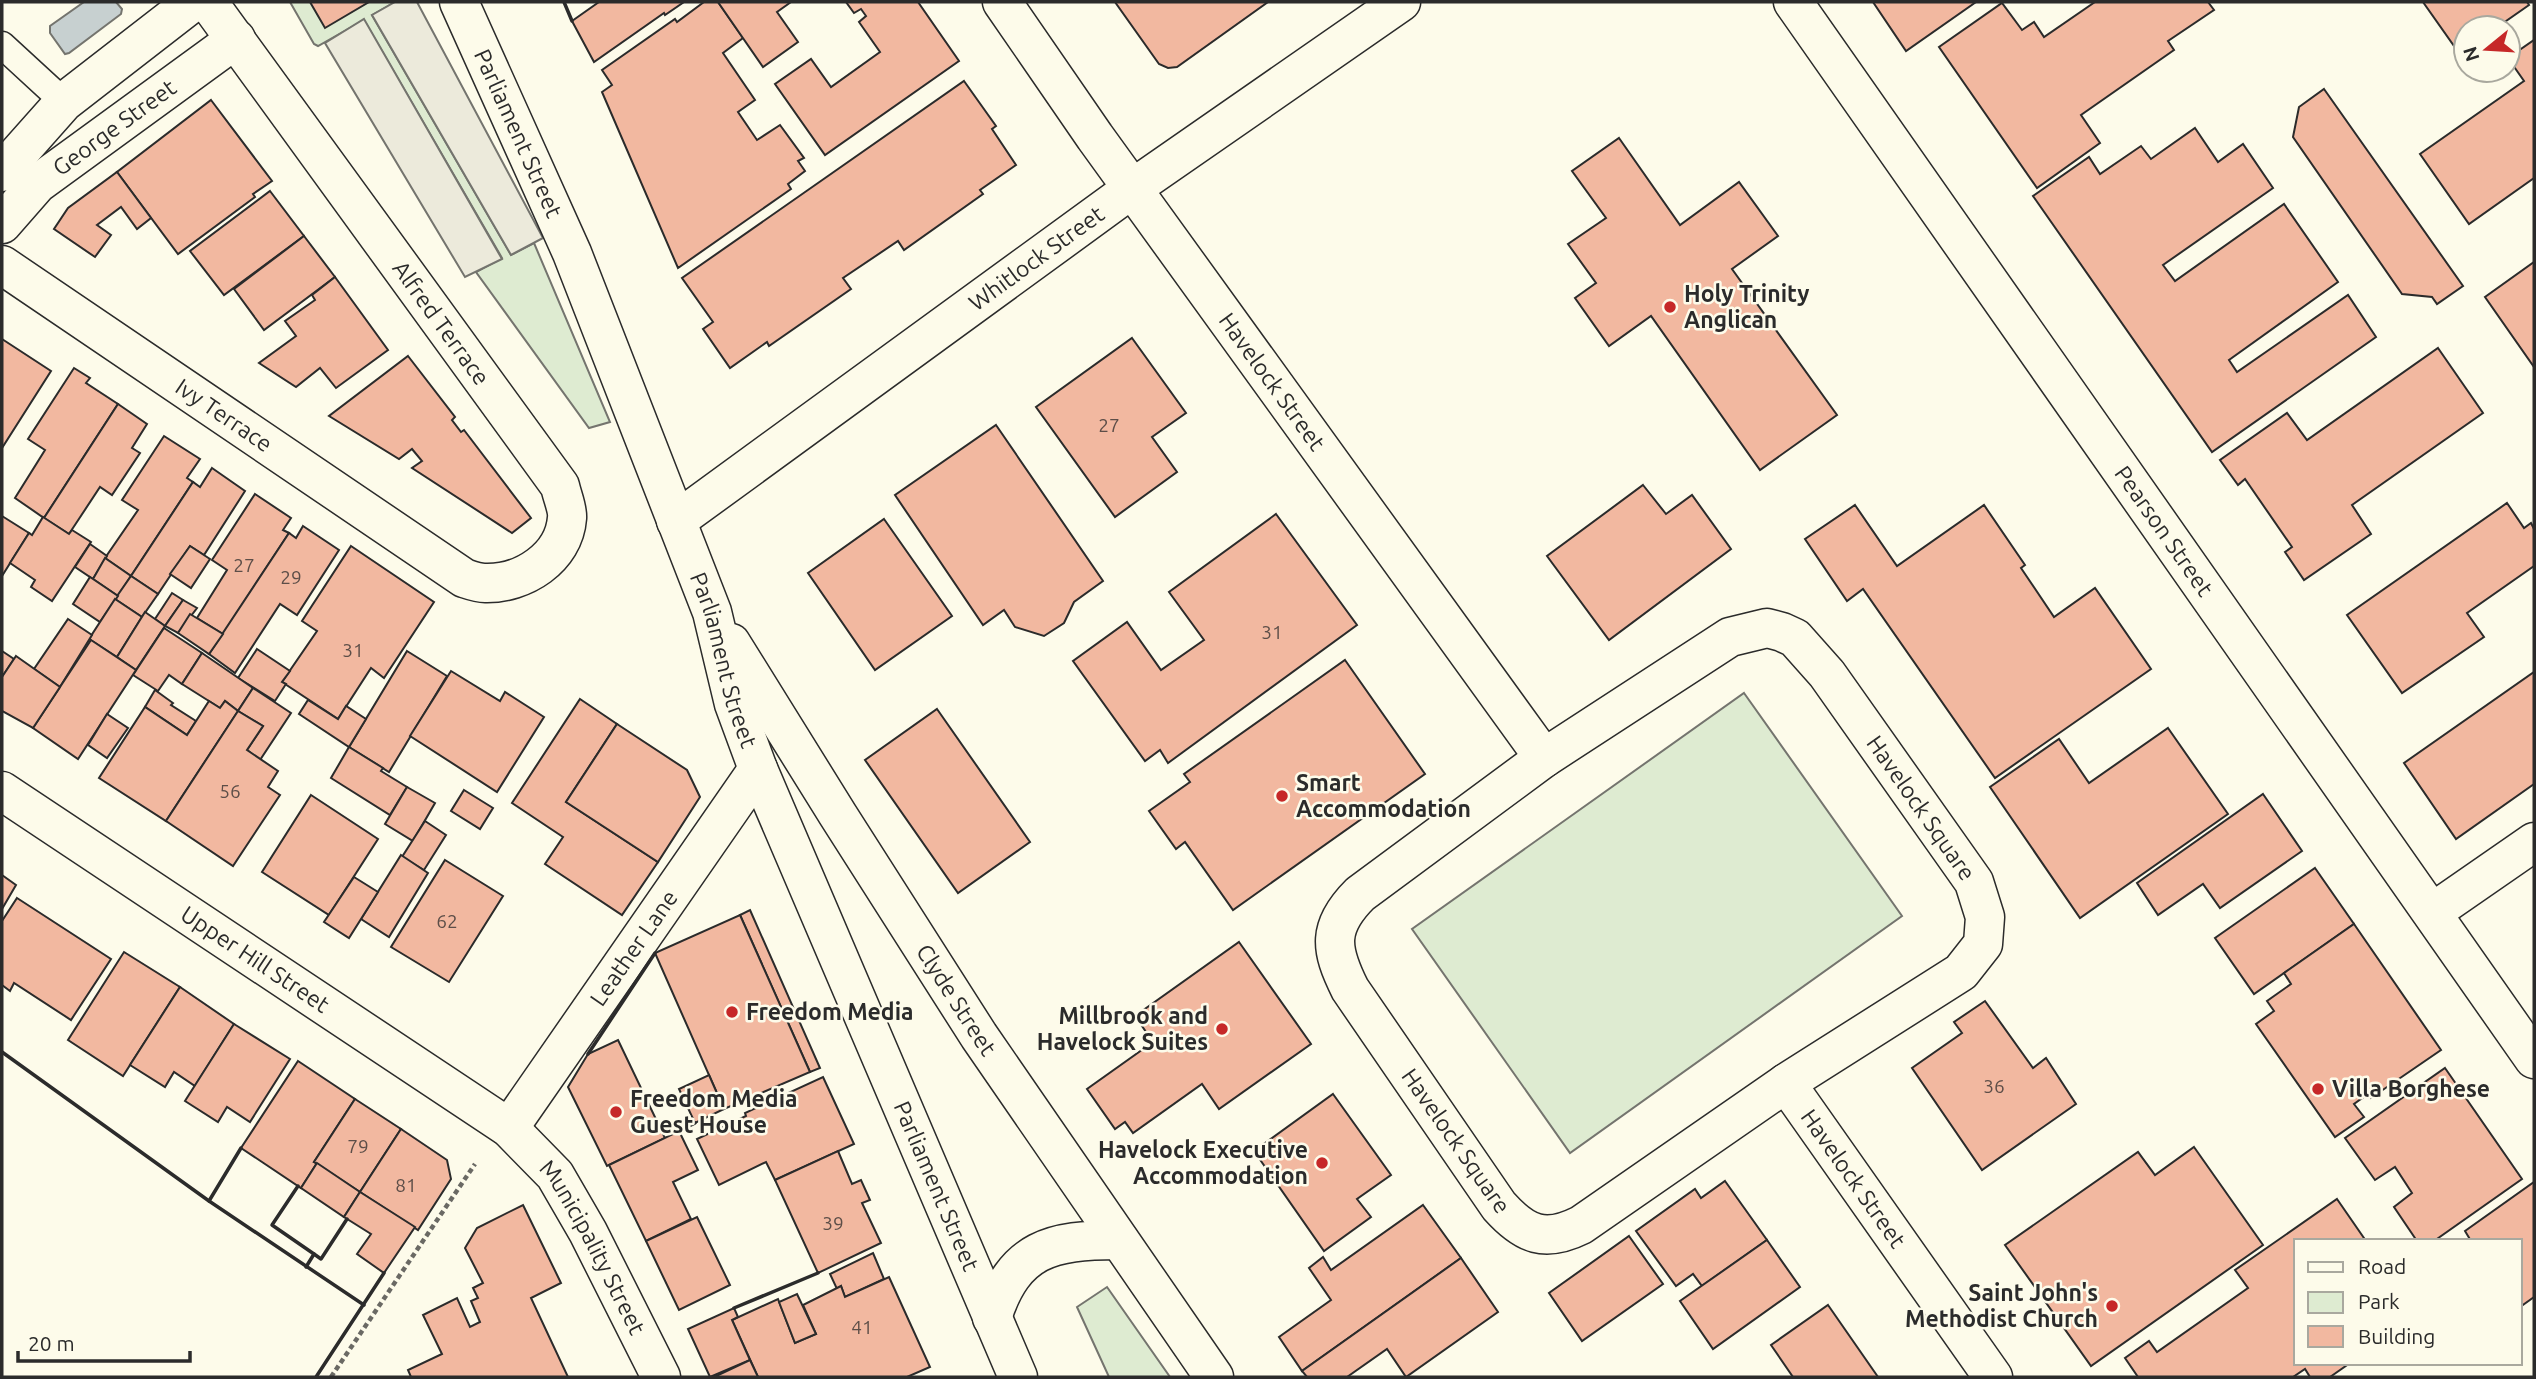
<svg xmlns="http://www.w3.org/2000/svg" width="2536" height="1379" font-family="Ubuntu,sans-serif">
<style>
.green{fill:#deebd1;stroke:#74746e;stroke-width:2}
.parking{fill:#eceadb;stroke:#74746e;stroke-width:2}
.water{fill:#c7d0d0;stroke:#74746e;stroke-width:2}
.building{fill:#f2b8a0;stroke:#2b2b2b;stroke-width:2}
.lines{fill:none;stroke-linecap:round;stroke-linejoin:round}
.service-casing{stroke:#2b2b2b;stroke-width:29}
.minor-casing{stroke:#2b2b2b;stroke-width:41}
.path{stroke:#6a6964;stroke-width:4.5;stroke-dasharray:5 3.5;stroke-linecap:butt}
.service{stroke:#fdfbea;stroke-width:26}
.minor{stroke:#fdfbea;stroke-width:38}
.wall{stroke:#2b2b2b;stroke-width:3.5}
.poi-dot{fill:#c62828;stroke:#fdfbea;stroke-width:2.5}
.labels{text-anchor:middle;stroke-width:5;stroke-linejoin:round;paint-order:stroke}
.number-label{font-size:19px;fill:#5d4e48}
.street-label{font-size:23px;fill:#2b2b2b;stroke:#fdfbea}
.poi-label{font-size:23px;font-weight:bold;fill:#2b2b2b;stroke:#fdfbea;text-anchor:start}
</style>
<rect width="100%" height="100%" fill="#fdfbea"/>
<g class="green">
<polygon points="290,2 395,2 372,15 511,255 534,243 610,422 589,428 476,272 502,258 364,20 318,46 314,44"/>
<polygon points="1744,693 1902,916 1570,1153 1412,929"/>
<polygon points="1107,1287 1170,1377 1109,1377 1077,1307"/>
</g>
<g class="parking">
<polygon points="395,2 417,2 543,238 511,255 372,15"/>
<polygon points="364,19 502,259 465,277 325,43"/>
</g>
<polygon class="water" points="84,2 116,2 122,9 121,14 69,53 65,54 50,33 50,26"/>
<g class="building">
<polygon points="310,2 369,2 325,28"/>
<polygon points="599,2 684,2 665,15 664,13 594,62 572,21"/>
<polygon points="704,2 718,2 743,38 723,53 755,100 738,112 757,140 780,125 804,158 798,161 805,171 788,184 791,189 678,268 602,92 612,85 602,70 675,19 677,22"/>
<polygon points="718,2 791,2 777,12 798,42 763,67"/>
<polygon points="846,2 918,2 959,61 825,155 775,84 811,59 831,87 880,52 859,22 866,16 861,9 854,13"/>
<polygon points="1115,2 1268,2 1177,67 1168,68 1159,64"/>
<polygon points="1873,2 1976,2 1906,51"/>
<polygon points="2095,2 2208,2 2214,10 2168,41 2174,50 2081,115 2100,143 2037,188 1939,47 2002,3 2022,30 2034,22 2044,37"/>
<polygon points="2423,2 2527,2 2529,5 2496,28 2466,28 2466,48 2459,53"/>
<polygon points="2534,40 2534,178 2469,224 2420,154 2524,81 2508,58"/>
<polygon points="964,81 996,126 992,129 1016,165 980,190 983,194 904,250 898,241 843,278 851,289 769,346 767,342 730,368 703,329 713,322 682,278"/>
<polygon points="2324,89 2463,286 2437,304 2432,297 2402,294 2293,137 2299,107"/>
<polygon points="211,100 272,181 253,194 255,197 178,254 117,172"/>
<polygon points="2195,128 2218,162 2243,144 2273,188 2163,265 2175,281 2284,204 2338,282 2229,360 2237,372 2348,295 2376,337 2212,452 2033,196 2089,157 2100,174 2141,146 2151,159"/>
<polygon points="1619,138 1680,225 1739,182 1778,236 1732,269 1837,415 1760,470 1651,316 1609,346 1575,298 1596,283 1568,244 1606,218 1572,171"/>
<polygon points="117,172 151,218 137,229 121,207 97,225 111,235 95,257 54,229 68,208"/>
<polygon points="270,191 304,236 224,295 190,251"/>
<polygon points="304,236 335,277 264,330 234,289"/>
<polygon points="2534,262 2534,367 2485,297"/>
<polygon points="335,277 388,350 336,388 320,368 296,387 259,363 296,336 285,321 315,300 312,295"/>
<polygon points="1132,338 1186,413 1152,437 1177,472 1115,517 1036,407"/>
<polygon points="2,339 51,371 2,448"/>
<polygon points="2438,348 2483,413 2352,505 2371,534 2304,580 2285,552 2292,547 2245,479 2238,485 2220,460 2287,413 2307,440"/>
<polygon points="408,356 455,417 452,420 461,432 464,430 531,518 512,533 412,468 422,461 412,449 399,459 329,416"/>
<polygon points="74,368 90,378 86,383 118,404 44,518 15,498 45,450 28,439"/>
<polygon points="118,404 147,424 132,448 140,453 112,495 100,487 69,534 44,518"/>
<polygon points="996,425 1103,581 1074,602 1064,623 1044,636 1015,627 1004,610 983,625 895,495"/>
<polygon points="164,436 200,459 187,478 193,482 131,576 105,558 138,510 122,500"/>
<polygon points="212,468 245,491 204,555 190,546 158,594 131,576 193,482 200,487"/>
<polygon points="1643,485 1666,514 1692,495 1731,549 1609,640 1547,556"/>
<polygon points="255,494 291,518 283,530 289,533 223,634 197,618 227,570 212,560"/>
<polygon points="2507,503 2524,528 2531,523 2534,529 2534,566 2467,613 2484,637 2402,693 2347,615"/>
<polygon points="1855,505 1897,566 1984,505 2025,565 2021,568 2054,617 2095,588 2151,669 1995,778 1863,589 1847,601 1805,539"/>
<polygon points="1276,514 1357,625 1168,763 1160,750 1145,761 1073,661 1127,622 1161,670 1204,640 1169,592"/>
<polygon points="2,516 29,533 2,576"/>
<polygon points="43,517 69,534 72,530 91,542 52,601 31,587 35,580 10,563 29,533 32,535"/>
<polygon points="884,519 952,616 875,670 808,573"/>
<polygon points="303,526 339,550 297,615 280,604 235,673 209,654 289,533 296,538"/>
<polygon points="90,544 107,556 93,579 75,567"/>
<polygon points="190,546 210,559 191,588 170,574"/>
<polygon points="351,546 434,602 384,678 371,668 338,719 282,682 317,631 302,621"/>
<polygon points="105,558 131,576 118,596 93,579"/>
<polygon points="131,576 158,594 142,617 115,599"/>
<polygon points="90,577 118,596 100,622 73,604"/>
<polygon points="172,593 183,600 165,626 155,619"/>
<polygon points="115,599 142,617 117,657 89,639"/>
<polygon points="183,600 197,608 178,633 165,626"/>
<polygon points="145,612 165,626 136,670 117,657"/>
<polygon points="190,614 223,634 209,654 178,633"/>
<polygon points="68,619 92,635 60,687 34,669"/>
<polygon points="164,628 202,653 182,684 169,675 158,691 133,675"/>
<polygon points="91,640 136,670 78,759 33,728"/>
<polygon points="257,649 290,671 282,682 286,684 275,701 238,678"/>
<polygon points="2,651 14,659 2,677"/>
<polygon points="407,651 447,676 389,772 349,747"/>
<polygon points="202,653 253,688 238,711 225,701 220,708 182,684"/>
<polygon points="16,656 60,687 33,728 2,711 2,677"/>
<polygon points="1345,660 1425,774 1233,910 1185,842 1176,849 1149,811 1190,782 1184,774"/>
<polygon points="451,671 500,701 505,692 544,717 497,792 410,736"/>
<polygon points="2534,672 2534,784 2456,839 2404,763"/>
<polygon points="253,688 291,713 260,760 247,750 263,726 238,711"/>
<polygon points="155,690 173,703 171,705 196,721 187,735 145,707"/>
<polygon points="580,699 617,724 566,802 658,862 622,915 545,864 563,837 512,803"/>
<polygon points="308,700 338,719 346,706 366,719 349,747 299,714"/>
<polygon points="209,701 220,708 225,701 238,711 166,821 99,778 145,707 187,735"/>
<polygon points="937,709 1030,842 958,893 865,760"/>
<polygon points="238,711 263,726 247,750 278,771 268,787 280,795 233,866 166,821"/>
<polygon points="107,714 128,728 107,758 88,745"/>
<polygon points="617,724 687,770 700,797 658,862 566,802"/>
<polygon points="2168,728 2228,814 2080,918 1990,787 2059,739 2089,783"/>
<polygon points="349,747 383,768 381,771 407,787 390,815 331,778"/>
<polygon points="407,787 435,803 413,841 385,824"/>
<polygon points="464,790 493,808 480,829 451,811"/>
<polygon points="2263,794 2302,851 2220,908 2203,884 2158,915 2137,883"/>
<polygon points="311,795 378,839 329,915 262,872"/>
<polygon points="425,821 446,835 424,870 402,857"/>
<polygon points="401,855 428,873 389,937 361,919"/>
<polygon points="445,860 503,896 449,982 391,947"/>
<polygon points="2315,868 2354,924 2254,994 2215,938"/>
<polygon points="2,875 16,885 2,909"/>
<polygon points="354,877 378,892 349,938 324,922"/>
<polygon points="17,898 111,959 71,1020 14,983 10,991 2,985 2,921"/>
<polygon points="750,910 820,1068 810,1072 740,915"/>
<polygon points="740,915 810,1072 724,1109 655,953"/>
<polygon points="2354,924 2441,1050 2371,1098 2368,1094 2354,1104 2364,1117 2335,1137 2256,1024 2274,1011 2267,1001 2291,984 2284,973"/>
<polygon points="1239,942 1311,1044 1219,1109 1202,1084 1133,1133 1125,1122 1115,1129 1087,1089 1153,1042 1135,1016"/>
<polygon points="124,952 180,987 123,1076 68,1040"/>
<polygon points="180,987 234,1024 195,1086 174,1072 165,1087 130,1065"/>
<polygon points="1985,1001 2033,1068 2046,1058 2076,1104 1982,1170 1912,1068 1962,1033 1954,1022"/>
<polygon points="234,1024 290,1059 250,1122 227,1107 218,1122 185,1101"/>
<polygon points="618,1040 665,1138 607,1166 568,1087 588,1054"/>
<polygon points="298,1061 355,1099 314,1162 317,1163 301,1188 241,1148"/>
<polygon points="2445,1068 2522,1179 2434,1241 2417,1241 2394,1207 2412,1193 2395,1167 2375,1180 2345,1138"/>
<polygon points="709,1075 724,1109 695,1123 679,1089"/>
<polygon points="823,1077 854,1144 775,1180 766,1162 719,1185 697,1139 746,1116 745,1113"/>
<polygon points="1333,1094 1391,1175 1357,1199 1371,1217 1324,1251 1254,1151"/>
<polygon points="355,1099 401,1129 360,1192 314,1162"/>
<polygon points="401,1129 447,1160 451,1179 418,1230 360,1192"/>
<polygon points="679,1131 698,1170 673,1182 691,1219 646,1241 609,1165"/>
<polygon points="2194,1147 2263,1245 2091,1366 2005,1245 2138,1152 2155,1175"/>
<polygon points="838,1151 852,1184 861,1180 870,1200 862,1203 881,1243 818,1273 775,1180"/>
<polygon points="317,1163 360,1192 344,1217 301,1188"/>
<polygon points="1725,1181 1767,1240 1702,1286 1693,1274 1676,1286 1636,1231 1695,1189 1701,1198"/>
<polygon points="2534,1182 2534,1297 2520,1307 2520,1241 2471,1241 2465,1231"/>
<polygon points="360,1192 415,1227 384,1273 357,1254 371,1234 344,1217"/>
<polygon points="2337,1199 2366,1241 2296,1241 2296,1363 2350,1363 2330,1377 2310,1377 2305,1369 2293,1377 2138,1377 2125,1358 2149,1341 2157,1352 2248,1288 2235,1270"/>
<polygon points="523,1205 561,1283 531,1298 568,1377 411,1377 408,1370 442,1354 423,1315 457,1298 470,1327 480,1322 471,1301 478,1298 473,1288 483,1283 465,1248 477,1228"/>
<polygon points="1423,1205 1461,1258 1302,1371 1279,1337 1331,1300 1309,1268 1323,1257 1331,1270"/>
<polygon points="697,1217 730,1285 679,1310 646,1241"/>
<polygon points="1629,1236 1663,1284 1582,1341 1549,1293"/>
<polygon points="1767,1240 1800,1287 1713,1349 1680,1301"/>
<polygon points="873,1253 884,1279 845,1297 841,1286 837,1289 830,1274"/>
<polygon points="1461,1258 1498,1312 1406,1377 1387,1349 1347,1377 1307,1377 1302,1371"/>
<polygon points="889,1277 930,1367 907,1377 758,1377 732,1320 778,1299 795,1343 816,1334 803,1305 841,1286 845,1297"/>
<polygon points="797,1294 816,1334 795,1343 779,1302"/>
<polygon points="1828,1305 1878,1377 1793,1377 1771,1345"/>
<polygon points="734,1308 738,1317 732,1320 750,1360 710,1377 688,1329"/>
<polygon points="750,1360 758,1377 714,1377"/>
</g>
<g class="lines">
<g class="service-casing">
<polyline id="service" points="2,45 64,102"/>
</g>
<g class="minor-casing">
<g id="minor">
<path id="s1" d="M459 2 572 253 712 612 734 704 758 769 1018 1377"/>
<path id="s2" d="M1002 2 1095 137 1544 758"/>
<path id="s3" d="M1793 2 2534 1059"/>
<polyline points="2,172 64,102 193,2"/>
<path id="s4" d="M2 224 37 184 236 39"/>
<path id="s5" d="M2 265 464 578C470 580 478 583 485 583 523 584 564 558 567 518 568 509 562 496 560 486L208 2"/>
<path id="s6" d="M676 521 1133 188 1401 2"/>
<path d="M1767 628 1782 632 1795 638 1827 674 1974 882 1985 917 1983 944 1961 972 1786 1083 1581 1225C1545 1243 1525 1235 1499 1206L1350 989C1330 949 1327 927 1360 894L1544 758 1730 637Z"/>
<path id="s7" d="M731 643 838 815 979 1036 1214 1377"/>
<path id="s8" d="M2 791 509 1128 555 1175 588 1232 661 1377"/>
<polyline points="2433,912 2534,842"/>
<path id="s9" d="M1786 1083 1993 1377"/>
<path id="s10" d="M509 1128 758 769"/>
<path d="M992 1318C1014 1248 1051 1240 1119 1240"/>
</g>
</g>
<polyline class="path" points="331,1377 475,1164"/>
<use href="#service" class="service"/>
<use href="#minor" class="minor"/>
<g class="wall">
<polyline points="564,2 572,21"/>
<polyline points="2,1052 209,1201 364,1305"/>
<polyline points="588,1054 655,953"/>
<polyline points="679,1131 695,1123"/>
<polyline points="298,1186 272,1225 314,1254"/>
<polyline points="209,1201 241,1148"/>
<polyline points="306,1267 314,1254 321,1259 347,1219"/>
<polyline points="734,1308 818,1273"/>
<polyline points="316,1377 384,1273"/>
</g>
</g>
<g class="poi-dot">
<circle cx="1670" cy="307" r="7"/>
<circle cx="1282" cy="796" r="7"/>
<circle cx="732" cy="1012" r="7"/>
<circle cx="1222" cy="1029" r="7"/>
<circle cx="2318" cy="1089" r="7"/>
<circle cx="616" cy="1112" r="7"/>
<circle cx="1322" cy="1163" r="7"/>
<circle cx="2112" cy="1306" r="7"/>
</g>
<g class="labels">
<g class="number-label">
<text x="1109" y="432">27</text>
<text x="244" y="572">27</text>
<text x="291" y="584">29</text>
<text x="1272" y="639">31</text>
<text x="353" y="657">31</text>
<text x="230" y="798">56</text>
<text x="447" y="928">62</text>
<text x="1994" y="1093">36</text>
<text x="358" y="1153">79</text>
<text x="406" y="1192">81</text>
<text x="833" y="1230">39</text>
<text x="862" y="1334">41</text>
</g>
<g class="street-label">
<text dy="8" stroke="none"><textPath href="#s4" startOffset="149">George Street</textPath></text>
<text dy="8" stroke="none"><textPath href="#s1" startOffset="144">Parliament Street</textPath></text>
<text dy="8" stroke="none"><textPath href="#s6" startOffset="446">Whitlock Street</textPath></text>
<text transform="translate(441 323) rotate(54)" y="8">Alfred Terrace</text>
<text dy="8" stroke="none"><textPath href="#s2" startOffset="466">Havelock Street</textPath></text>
<text dy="8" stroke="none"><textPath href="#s5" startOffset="268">Ivy Terrace</textPath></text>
<text dy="8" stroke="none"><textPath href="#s3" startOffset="646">Pearson Street</textPath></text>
<text dy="8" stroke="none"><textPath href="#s1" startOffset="710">Parliament Street</textPath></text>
<text transform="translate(1921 808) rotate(55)" y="8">Havelock Square</text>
<text dy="8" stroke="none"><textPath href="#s10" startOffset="219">Leather Lane</textPath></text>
<text dy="8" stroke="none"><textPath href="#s8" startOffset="304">Upper Hill Street</textPath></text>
<text dy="8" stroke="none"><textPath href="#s7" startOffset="422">Clyde Street</textPath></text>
<text transform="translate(1456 1141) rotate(55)" y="8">Havelock Square</text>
<text dy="8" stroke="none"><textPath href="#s9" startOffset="117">Havelock Street</textPath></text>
<text dy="8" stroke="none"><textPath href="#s1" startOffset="1278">Parliament Street</textPath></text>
<text dy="8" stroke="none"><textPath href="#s8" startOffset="756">Municipality Street</textPath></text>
</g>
<g class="poi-label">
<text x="1684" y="302">Holy Trinity<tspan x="1684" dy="26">Anglican</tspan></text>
<text x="1296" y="791">Smart<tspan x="1296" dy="26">Accommodation</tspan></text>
<text x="746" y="1020">Freedom Media</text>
<text x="1208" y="1024" text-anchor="end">Millbrook and<tspan x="1208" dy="26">Havelock Suites</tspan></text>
<text x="2332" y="1097">Villa Borghese</text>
<text x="630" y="1107">Freedom Media<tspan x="630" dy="26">Guest House</tspan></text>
<text x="1308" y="1158" text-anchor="end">Havelock Executive<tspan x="1308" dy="26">Accommodation</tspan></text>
<text x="2098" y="1301" text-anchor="end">Saint John's<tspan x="2098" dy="26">Methodist Church</tspan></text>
</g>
</g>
<rect width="2536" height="1379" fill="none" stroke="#2b2b2b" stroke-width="7"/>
<rect x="2294" y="1239" width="228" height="126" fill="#fdfbea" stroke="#a9a89e" stroke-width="2"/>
<rect x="2308" y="1262" width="35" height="10" fill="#fdfbea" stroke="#a9a89e" stroke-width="2"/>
<text x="2358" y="1274" font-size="21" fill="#2b2b2b">Road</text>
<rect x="2308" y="1292" width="35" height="21" fill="#deebd1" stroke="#a9a89e" stroke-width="2"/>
<text x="2358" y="1309" font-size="21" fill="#2b2b2b">Park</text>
<rect x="2308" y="1326" width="35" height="21" fill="#f2b8a0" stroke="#a9a89e" stroke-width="2"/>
<text x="2358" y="1344" font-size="21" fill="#2b2b2b">Building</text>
<g transform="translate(2487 49) rotate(252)"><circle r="33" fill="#fdfbea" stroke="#a9a89e" stroke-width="2"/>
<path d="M0-5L12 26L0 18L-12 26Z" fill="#c62828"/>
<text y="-10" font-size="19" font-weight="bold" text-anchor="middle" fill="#2b2b2b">N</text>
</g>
<path d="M18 1351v10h172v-10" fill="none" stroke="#2b2b2b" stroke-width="3.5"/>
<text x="28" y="1351" font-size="21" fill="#2b2b2b" stroke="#fdfbea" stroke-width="5" paint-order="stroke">20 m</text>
</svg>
